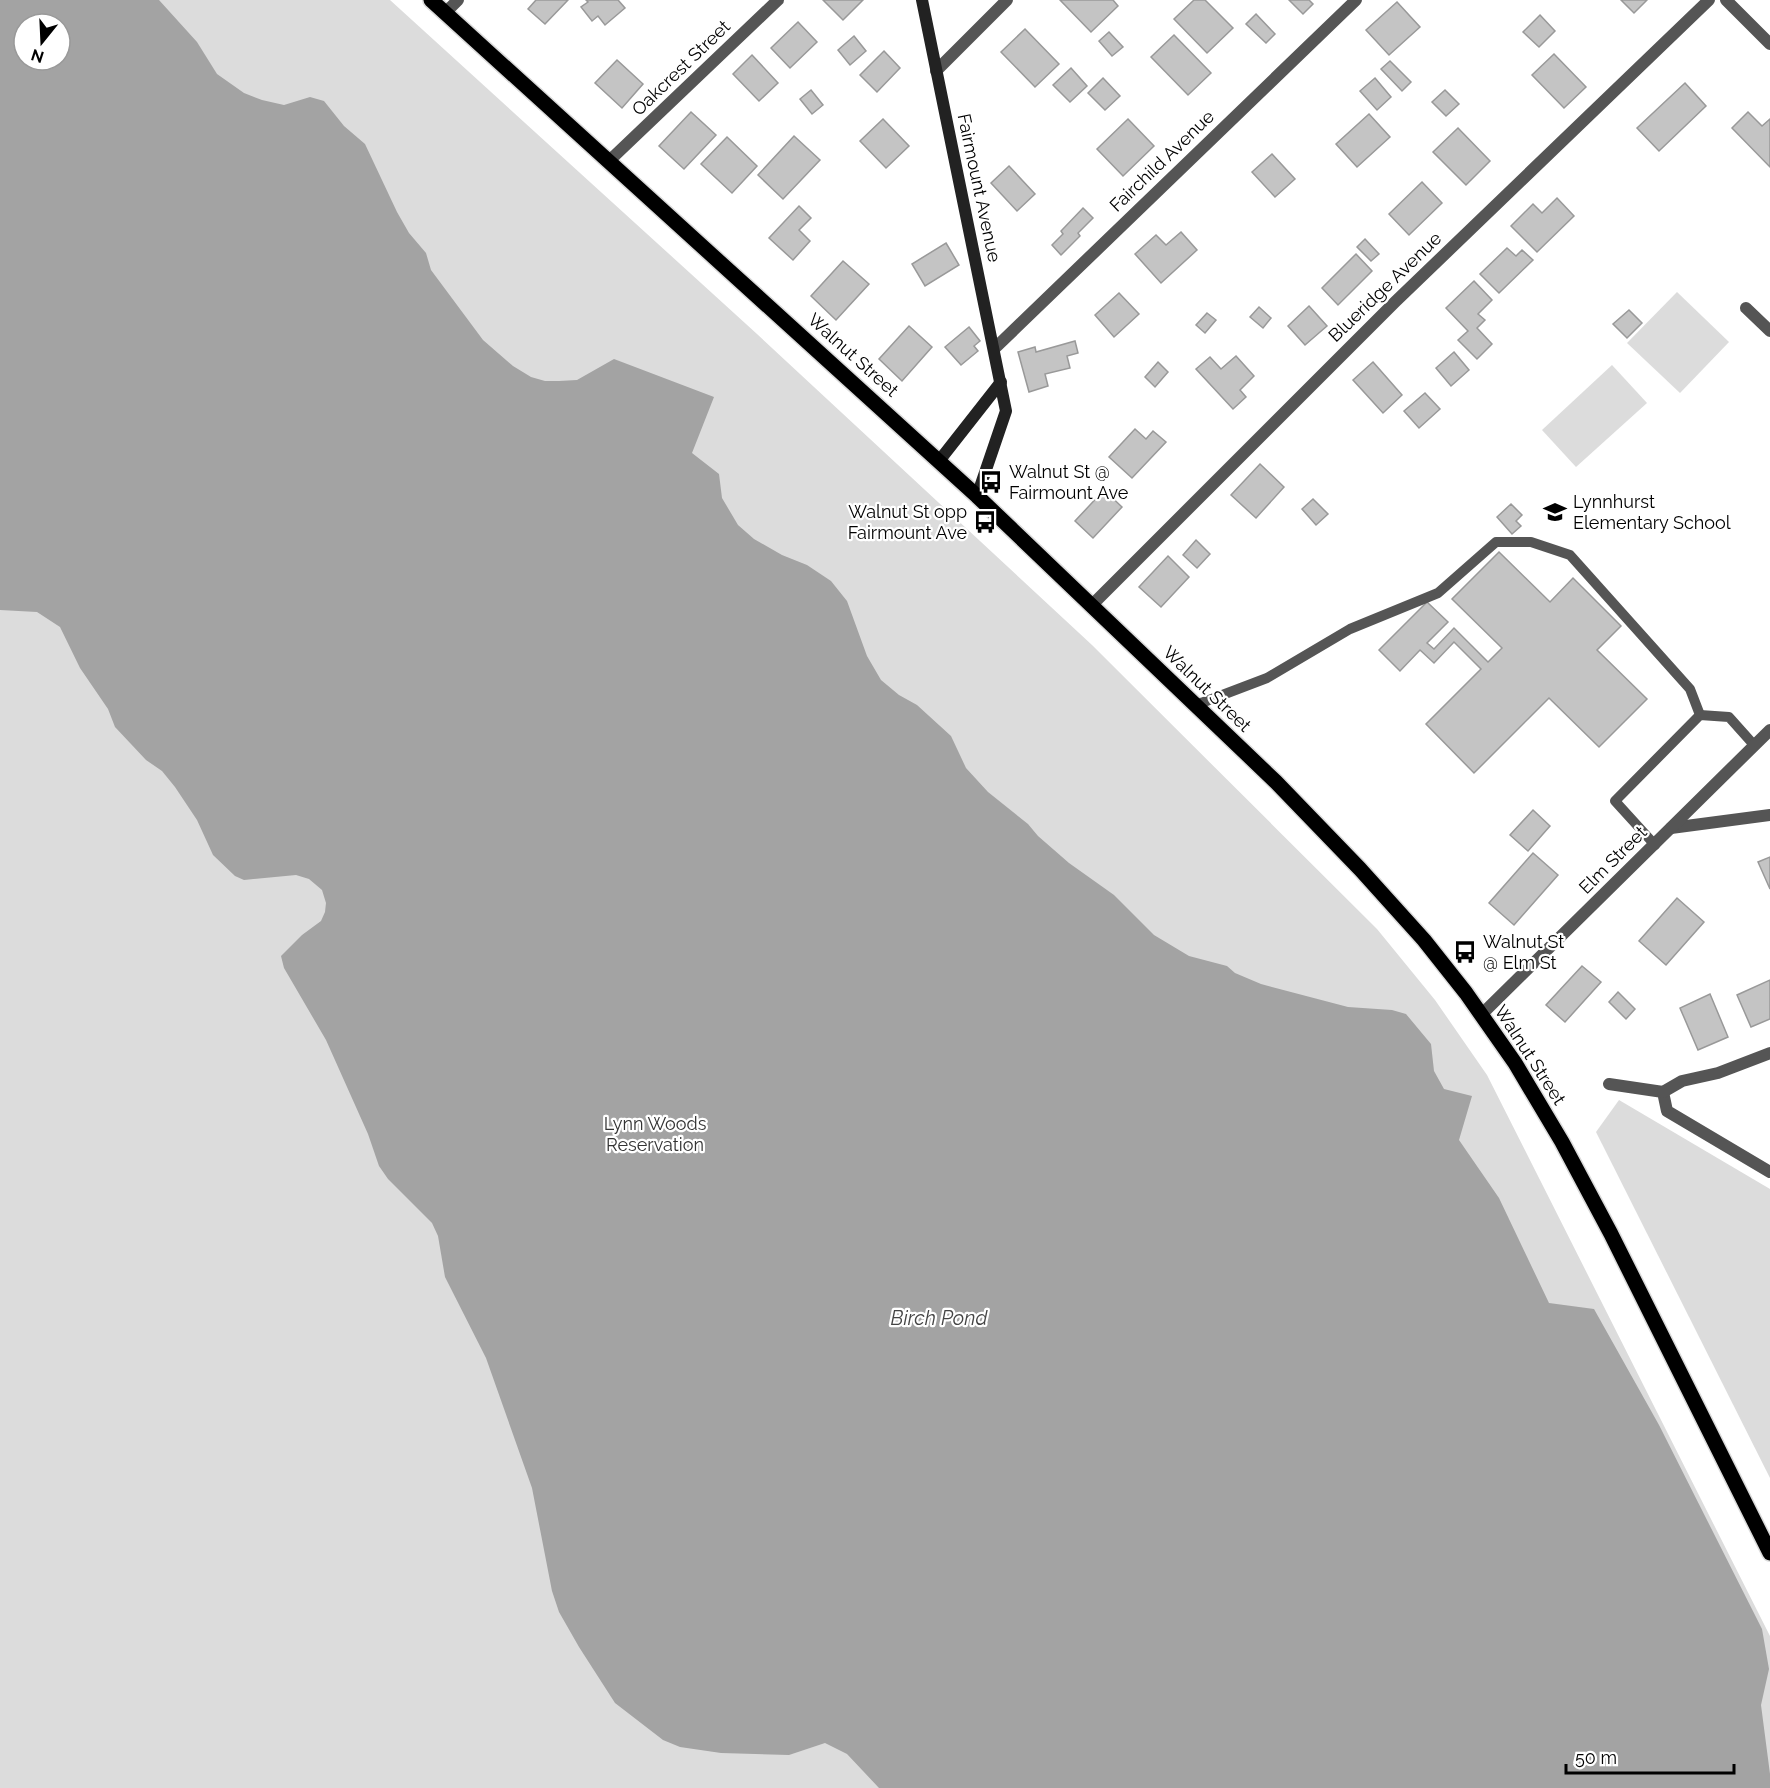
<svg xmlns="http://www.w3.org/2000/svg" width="1770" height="1788" font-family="Raleway,sans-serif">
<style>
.green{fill:#dcdcdc;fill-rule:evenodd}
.water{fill:#a3a3a3;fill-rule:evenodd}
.building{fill:#c4c4c4;stroke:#999;stroke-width:1.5}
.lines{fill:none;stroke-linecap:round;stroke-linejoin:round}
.primary-casing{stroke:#dbdbdb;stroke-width:18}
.lane{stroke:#555;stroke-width:10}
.street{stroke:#555;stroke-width:12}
.secondary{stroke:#222;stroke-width:12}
.primary{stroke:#000;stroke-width:15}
.labels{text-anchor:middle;stroke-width:4.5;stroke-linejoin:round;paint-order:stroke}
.street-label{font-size:18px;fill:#000;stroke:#fff}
.poi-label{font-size:18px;fill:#000;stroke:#fff;text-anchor:start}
.park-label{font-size:18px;fill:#333;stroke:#fff}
.water-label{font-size:20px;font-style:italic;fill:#444;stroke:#fff}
</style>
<rect width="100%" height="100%" fill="#fff"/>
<g class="green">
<path d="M0 0H390L757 334 1092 645 1377 929 1435 1000 1487 1075 1770 1636V1788H0ZM24 24H60V60H24Z"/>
<polygon points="1677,292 1729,342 1680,393 1627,343"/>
<polygon points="1612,365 1647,403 1576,467 1542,430"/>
<polygon points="1619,1100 1770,1189 1770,1478 1596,1132"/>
</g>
<path class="water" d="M0 0H159L197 42 217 74 244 93 262 100 284 105 310 97 324 101 344 126 365 144 397 212 409 233 426 253 431 270 483 340 513 366 531 377 545 381H559L577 380 614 359 714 397 692 453 719 474 722 498 738 525 754 539 782 555 807 565 831 581 847 601 867 656 881 680 899 695 917 705 951 736 966 768 988 792 1028 824 1038 836 1069 863 1114 895 1154 935 1189 956 1227 966 1235 973 1261 984 1348 1007 1392 1010 1406 1014 1431 1044 1434 1071 1444 1089 1472 1096 1459 1140 1499 1198 1549 1303 1594 1309 1659 1425 1762 1629 1769 1669 1761 1705 1770 1774V1788H879L847 1754 825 1743 789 1755 721 1753 680 1747 663 1740 615 1703 579 1647 559 1612 552 1591 532 1488 486 1358 445 1277 438 1236 432 1223 388 1179 379 1166 368 1134 326 1040 284 968 281 956 302 935 321 921 325 912 326 903 322 890 309 879 296 875 244 880 235 876 213 855 197 820 175 787 162 771 146 760 115 727 108 709 80 668 60 627 37 612 0 610ZM24 24H60V60H24Z"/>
<g class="building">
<polygon points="536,0 568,0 545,24 528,9"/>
<polygon points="586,0 618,0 625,8 605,25 598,16 592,21 581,7 588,2"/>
<polygon points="823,0 863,0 843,20"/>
<polygon points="1060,0 1113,0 1118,6 1091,32"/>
<polygon points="1194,0 1205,0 1233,28 1207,53 1174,19"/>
<polygon points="1289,0 1309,0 1313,4 1303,14"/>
<polygon points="1621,0 1647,0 1634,13"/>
<polygon points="1397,2 1420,27 1389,55 1366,30"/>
<polygon points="1256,14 1275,34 1266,43 1246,24"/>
<polygon points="1540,15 1555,31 1539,47 1523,32"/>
<polygon points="798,22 817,42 790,68 771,48"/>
<polygon points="1025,29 1059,64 1035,87 1001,52"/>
<polygon points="1109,32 1123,47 1112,56 1099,41"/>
<polygon points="1174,35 1211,73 1188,95 1151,57"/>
<polygon points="854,36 866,51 850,65 838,50"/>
<polygon points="884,51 900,68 877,92 860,75"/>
<polygon points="1554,54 1586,87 1564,108 1532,75"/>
<polygon points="752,55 778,83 759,101 733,74"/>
<polygon points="617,60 643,84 622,108 595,83"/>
<polygon points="1390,61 1411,82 1402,91 1381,69"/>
<polygon points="1071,68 1087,86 1070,102 1053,85"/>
<polygon points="1103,78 1120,96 1105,110 1088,93"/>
<polygon points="1375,78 1391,97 1377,110 1360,91"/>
<polygon points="1685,83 1706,106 1659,151 1637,128"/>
<polygon points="811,90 823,105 812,114 800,99"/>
<polygon points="1445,90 1459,104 1446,116 1432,102"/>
<polygon points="691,112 716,135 684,169 659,146"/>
<polygon points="1748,112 1762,126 1770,119 1770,167 1732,128"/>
<polygon points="1369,114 1390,137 1357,167 1336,144"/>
<polygon points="883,119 909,146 886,168 860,141"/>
<polygon points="1128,119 1154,146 1123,176 1097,149"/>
<polygon points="1458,128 1490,161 1466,185 1433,152"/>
<polygon points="794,136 820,160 783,199 758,175"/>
<polygon points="727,137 757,166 732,193 701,164"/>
<polygon points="1272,154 1295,179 1275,197 1252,172"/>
<polygon points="1009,166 1035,194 1017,211 991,183"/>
<polygon points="1422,182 1442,203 1409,235 1389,214"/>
<polygon points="1557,198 1574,216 1537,252 1511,226 1533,204 1542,213"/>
<polygon points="799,206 811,218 799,230 810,241 793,260 769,238"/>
<polygon points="1083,208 1093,218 1078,233 1080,236 1061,255 1052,245 1063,234 1061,231"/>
<polygon points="1181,232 1197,250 1161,283 1135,254 1156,235 1166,245"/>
<polygon points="1365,239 1379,254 1371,261 1357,247"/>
<polygon points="946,243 959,265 925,286 912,264"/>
<polygon points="1507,248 1516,256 1522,250 1533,260 1499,293 1480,274"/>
<polygon points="1356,254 1372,271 1338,305 1322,288"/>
<polygon points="843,261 869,284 836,320 811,296"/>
<polygon points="1474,281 1492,300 1478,314 1485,320 1477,328 1492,344 1477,359 1458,340 1468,331 1446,308"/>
<polygon points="1119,293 1139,314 1114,337 1095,315"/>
<polygon points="1309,306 1327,326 1305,345 1288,326"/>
<polygon points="1259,307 1271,318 1263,328 1250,317"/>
<polygon points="1629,310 1642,323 1627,338 1613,324"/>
<polygon points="1207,313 1216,320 1205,333 1196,325"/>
<polygon points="909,326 932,347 902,381 879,359"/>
<polygon points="969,327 980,341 974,346 978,351 961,365 945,347"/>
<polygon points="1075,341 1078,353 1067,356 1070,368 1045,374 1048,386 1029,392 1018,352 1035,347 1036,352"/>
<polygon points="1454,352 1469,370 1451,386 1436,368"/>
<polygon points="1236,356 1254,376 1240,390 1246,397 1233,409 1196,369 1210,357 1221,369"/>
<polygon points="1158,362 1168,372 1155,387 1145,377"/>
<polygon points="1373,362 1402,395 1383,413 1353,380"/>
<polygon points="1425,393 1440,409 1419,428 1404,411"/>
<polygon points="1135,429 1146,439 1153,431 1166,442 1132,478 1109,457"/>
<polygon points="1260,464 1284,487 1256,518 1231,495"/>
<polygon points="1104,490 1122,507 1093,538 1075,521"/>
<polygon points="1313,499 1328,514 1316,525 1302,509"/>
<polygon points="1511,504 1522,515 1516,521 1521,526 1512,534 1497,517"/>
<polygon points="1196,540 1210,554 1197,568 1183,555"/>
<polygon points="1499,552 1550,602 1573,578 1621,626 1597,650 1647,699 1599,747 1549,698 1474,773 1426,724 1481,669 1454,642 1434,663 1420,650 1400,671 1379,650 1427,602 1448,622 1427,643 1434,649 1454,628 1488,662 1502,648 1452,599"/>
<polygon points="1168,556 1189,577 1161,607 1139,587"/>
<polygon points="1533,810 1550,826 1528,851 1510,835"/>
<polygon points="1533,853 1558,875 1514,925 1489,903"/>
<polygon points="1770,857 1770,889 1758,862"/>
<polygon points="1677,898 1704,922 1666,965 1639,941"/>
<polygon points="1582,966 1601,982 1565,1022 1546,1005"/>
<polygon points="1770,980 1770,1019 1751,1027 1737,995"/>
<polygon points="1618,992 1635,1009 1626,1019 1609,1002"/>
<polygon points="1710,994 1728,1037 1698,1050 1680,1008"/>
</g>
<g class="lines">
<g class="primary-casing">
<polyline id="primary" points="431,0 977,496 1276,782 1360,869 1424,940 1466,993 1515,1063 1562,1142 1611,1234 1770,1553"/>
</g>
<g class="lane">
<polyline points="1196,705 1267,678 1350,629 1438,593 1496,542 1531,542 1570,555 1690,689 1700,715"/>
<polyline points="1655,845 1615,801 1700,715 1729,717 1754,745"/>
</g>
<g class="street">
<polyline points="1726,0 1770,44"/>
<polyline points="445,13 458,0"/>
<polyline points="936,71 1007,0"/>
<polyline points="609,161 778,0"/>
<polyline points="1746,308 1770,331"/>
<polyline points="994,349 1356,0"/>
<polyline points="1091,606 1395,302 1709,0"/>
<polyline points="1671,828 1770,815"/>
<polyline points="1481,1015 1770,730"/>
<polyline points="1609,1084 1663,1092 1667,1111 1770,1172"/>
<polyline points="1663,1092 1682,1081 1718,1073 1770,1053"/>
</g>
<g class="secondary">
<polyline points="922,0 1006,411 977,496"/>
<polyline points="939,461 1001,382"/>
</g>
<use href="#primary" class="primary"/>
</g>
<defs>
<g id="bus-bare" transform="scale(1.8)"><path d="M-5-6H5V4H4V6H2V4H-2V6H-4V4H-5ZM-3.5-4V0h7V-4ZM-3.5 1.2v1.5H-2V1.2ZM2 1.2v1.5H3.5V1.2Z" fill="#000" stroke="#fff" stroke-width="2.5" paint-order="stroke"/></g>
<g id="school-bare" transform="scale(1.8)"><path d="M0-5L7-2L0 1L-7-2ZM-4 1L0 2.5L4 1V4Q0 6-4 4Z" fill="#000" stroke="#fff" stroke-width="2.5" paint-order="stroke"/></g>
</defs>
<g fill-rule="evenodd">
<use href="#bus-bare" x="991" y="482"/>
<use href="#school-bare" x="1555" y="512"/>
<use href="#bus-bare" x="985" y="522"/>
<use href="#bus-bare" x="1465" y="952"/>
</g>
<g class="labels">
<g class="street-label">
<text transform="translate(681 68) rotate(-44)" y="6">Oakcrest Street</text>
<text transform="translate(1162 161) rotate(-44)" y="6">Fairchild Avenue</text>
<text transform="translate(979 188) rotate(78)" y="6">Fairmount Avenue</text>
<text transform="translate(1385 287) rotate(-44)" y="6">Blueridge Avenue</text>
<text transform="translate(853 355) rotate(42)" y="6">Walnut Street</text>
<text transform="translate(1207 689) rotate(44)" y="6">Walnut Street</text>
<text transform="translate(1613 860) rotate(-45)" y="6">Elm Street</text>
<text transform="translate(1530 1055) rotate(57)" y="6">Walnut Street</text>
</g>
<g class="poi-label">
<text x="1009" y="478">Walnut St @<tspan x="1009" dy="21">Fairmount Ave</tspan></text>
<text x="1573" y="508">Lynnhurst<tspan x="1573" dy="21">Elementary School</tspan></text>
<text x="967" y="518" text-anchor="end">Walnut St opp<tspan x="967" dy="21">Fairmount Ave</tspan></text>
<text x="1483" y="948">Walnut St<tspan x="1483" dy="21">@ Elm St</tspan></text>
</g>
<g class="park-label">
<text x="655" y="1130">Lynn Woods<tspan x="655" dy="21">Reservation</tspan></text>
</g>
<g class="water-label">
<text x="939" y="1325">Birch Pond</text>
</g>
</g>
<g transform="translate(42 42) rotate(198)"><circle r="28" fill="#ffffff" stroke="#999999" stroke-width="1.5"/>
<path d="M0-4.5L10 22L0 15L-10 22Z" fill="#000000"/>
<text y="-9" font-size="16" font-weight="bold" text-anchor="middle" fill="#000000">N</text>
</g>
<path d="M1566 1764v9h168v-9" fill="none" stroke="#000000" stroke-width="3"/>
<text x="1575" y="1764" font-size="18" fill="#000000" stroke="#ffffff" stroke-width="4.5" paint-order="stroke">50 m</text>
</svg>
